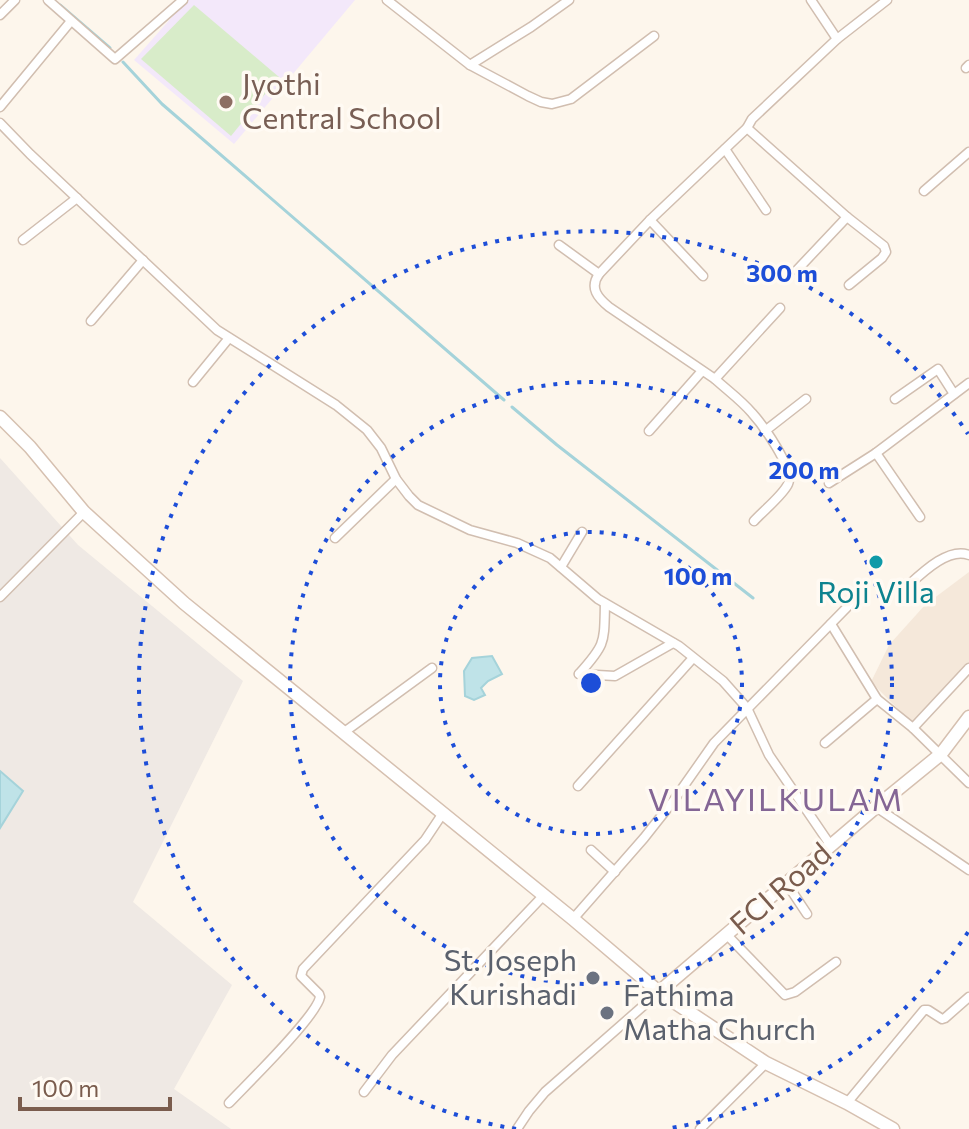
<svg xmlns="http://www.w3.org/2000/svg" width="969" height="1129" font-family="Commissioner,sans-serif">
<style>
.residential{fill:#f5e8da}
.industrial{fill:#efe9e4}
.education{fill:#f3e8fa}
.green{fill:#d8ecc9}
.water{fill:#bfe3e8;stroke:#a5d3da;stroke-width:2}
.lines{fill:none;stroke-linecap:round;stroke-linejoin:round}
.stream{stroke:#a5d3da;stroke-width:3}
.street-casing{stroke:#d1beb0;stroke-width:11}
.secondary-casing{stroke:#d6c0b0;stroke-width:15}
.street{stroke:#fff;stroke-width:8}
.secondary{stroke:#fff;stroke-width:12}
.ring{fill:none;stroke:#1d4ed8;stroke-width:4;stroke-dasharray:4 8}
.education-dot{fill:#8d6e63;stroke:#fffaf3;stroke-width:3}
.culture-dot{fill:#0f9aa8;stroke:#fffaf3;stroke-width:3}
.worship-dot{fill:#6b7280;stroke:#fffaf3;stroke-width:3}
.labels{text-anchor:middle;stroke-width:7;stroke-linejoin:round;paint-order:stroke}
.education-label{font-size:30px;fill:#785e54;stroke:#fffaf3;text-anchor:start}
.culture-label{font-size:30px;fill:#0d838f;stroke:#fffaf3}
.street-label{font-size:30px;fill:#7a5c4d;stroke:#fffaf3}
.worship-label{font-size:30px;fill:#5b616d;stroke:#fffaf3;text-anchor:end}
.neighbourhood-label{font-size:32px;letter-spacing:2px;fill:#846695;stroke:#fffaf3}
.centre{fill:#1d4ed8;stroke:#fffaf3;stroke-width:4}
.ring-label{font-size:24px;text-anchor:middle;font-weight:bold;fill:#1d4ed8;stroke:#fffaf3;stroke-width:7;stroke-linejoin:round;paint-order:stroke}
</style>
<rect width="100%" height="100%" fill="#fdf6ec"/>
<polygon class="residential" points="969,572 969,668 914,725 871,682 889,645 925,605"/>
<polygon class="industrial" points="0,458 78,545 243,681 133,902 232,985 174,1089 231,1129 0,1129"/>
<polygon class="education" points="187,0 355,0 234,144 134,60"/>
<polygon class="green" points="194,5 279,77 231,136 141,59"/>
<g class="water">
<polygon points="492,656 502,674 488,681 481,688 485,695 474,700 465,696 464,671 472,658"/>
<polygon points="0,771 23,791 0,828"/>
</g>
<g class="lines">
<g class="stream">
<polyline points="60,5 110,48"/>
<polyline points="123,62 162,104 504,400"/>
<polyline points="512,407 557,445 753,598"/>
</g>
<g class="street-casing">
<g id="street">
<polyline points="48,0 115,59 183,0"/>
<polyline points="387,0 470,65 528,96 541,102 552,104 571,99 654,36"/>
<polyline points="811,0 837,39"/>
<polyline points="0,15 15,0"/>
<polyline points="470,65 531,27 569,0"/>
<polyline points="966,68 969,65"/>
<polyline points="0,107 71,21"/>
<polyline points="0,123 30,154 217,330 336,405 367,430 381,448 396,479 409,496 418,505 470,530 517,543 550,558 598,599 679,646 723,681 747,708 769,755 831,846"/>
<polyline points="747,128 847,217 884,246 886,252 882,258 849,285"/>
<polyline points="725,149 766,210"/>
<polyline points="924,191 969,152"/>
<polyline points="650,220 703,276"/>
<polyline points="23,240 77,198"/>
<polyline points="559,245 599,274"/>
<polyline points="797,270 847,217"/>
<path d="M780 308 715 379 609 307C598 298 589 288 599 274L650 220 747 128 752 119 837 39 887 0"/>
<polyline points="91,321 143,260"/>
<path d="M715 379C727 390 741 400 752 413 762 424 795 469 788 484 783 495 763 511 754 521"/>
<polyline points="193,382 229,338"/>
<polyline points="895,399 938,369 954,394"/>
<polyline points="649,431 702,371"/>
<polyline points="765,431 806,399"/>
<polyline points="876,453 920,517"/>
<polyline points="829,483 876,453 969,383"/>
<polyline points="335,538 396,479"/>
<polyline points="561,567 582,532"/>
<path d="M902 591C918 577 947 546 969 555"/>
<polyline points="0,597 84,512"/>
<polyline points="831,624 877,699 913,728 969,783"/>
<polyline points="579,674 615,676 673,643"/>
<path d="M579 674C606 644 604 643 605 604"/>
<polyline points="913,728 969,668"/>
<polyline points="343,733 432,668"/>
<polyline points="825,743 877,699"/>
<polyline points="578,786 693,658"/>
<polyline points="876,807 969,870"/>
<polyline points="591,850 615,872"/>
<polyline points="787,884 807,914"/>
<polyline points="573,919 644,838 674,800 714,743 861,593"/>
<polyline points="727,935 785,995 795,992 836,962"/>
<polyline points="364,1092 392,1055 543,896"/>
<path d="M229 1103C247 1084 316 1017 320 997L319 994 301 976 303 969 425 840 443 813"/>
<polyline points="847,1103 924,1010 928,1010 942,1019 945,1018 969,997"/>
<polyline points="517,1129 529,1111 545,1092 659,992"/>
<polyline points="700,1129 766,1063"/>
</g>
</g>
<g class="secondary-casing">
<g id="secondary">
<polyline points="0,417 30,447 84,512 184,603 573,919 659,992 766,1063 847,1103 893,1129"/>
<polyline points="659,992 876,807 941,754 969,717"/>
</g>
</g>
<use href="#street" class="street"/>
<use href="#secondary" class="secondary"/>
</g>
<g class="ring">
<circle cx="591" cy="683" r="151"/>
<circle cx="591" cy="683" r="301"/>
<path d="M968 932A452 452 0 0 1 666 1129M516 1129A452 452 0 1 1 968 434"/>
</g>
<circle class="education-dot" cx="226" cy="102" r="8"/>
<circle class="culture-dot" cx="876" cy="562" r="8"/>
<g class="worship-dot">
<circle cx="593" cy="978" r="8"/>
<circle cx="607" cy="1013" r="8"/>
</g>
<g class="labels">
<g class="education-label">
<text x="242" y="95">Jyothi<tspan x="242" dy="34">Central School</tspan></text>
</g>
<g class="culture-label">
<text x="876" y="603">Roji Villa</text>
</g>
<g class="street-label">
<text transform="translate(781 889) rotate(-41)" y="10">FCI Road</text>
</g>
<g class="worship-label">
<text x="577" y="971">St. Joseph<tspan x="577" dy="34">Kurishadi</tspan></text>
<text x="623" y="1006" text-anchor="start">Fathima<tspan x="623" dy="34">Matha Church</tspan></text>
</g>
<g class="neighbourhood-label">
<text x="776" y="811">VILAYILKULAM</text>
</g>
</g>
<circle cx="591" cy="683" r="12" class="centre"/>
<g class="ring-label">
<text x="782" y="282">300 m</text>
<text x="804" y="479">200 m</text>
<text x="698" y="585">100 m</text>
</g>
<path d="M20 1097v12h150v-12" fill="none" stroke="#7a5c4d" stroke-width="4"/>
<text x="32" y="1097" font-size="24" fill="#7a5c4d" stroke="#fffaf3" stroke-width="6" paint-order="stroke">100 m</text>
</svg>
